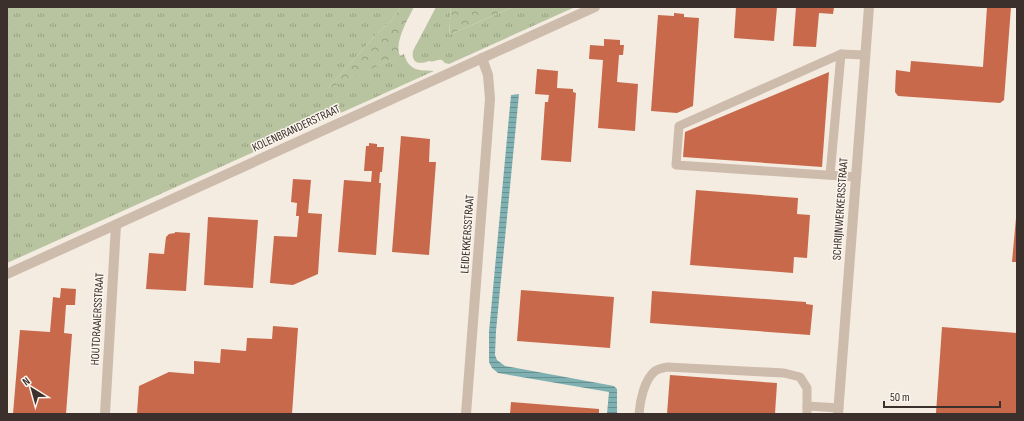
<svg xmlns="http://www.w3.org/2000/svg" width="1024" height="421" font-family="'Sofia Sans Condensed',sans-serif">
<style>
.grass{fill:url(#grass-tufts)}
.forest{fill:url(#forest-crowns)}
.water{fill:url(#water-rules)}
.building{fill:#c8694b}
.lines{fill:none;stroke-linecap:round;stroke-linejoin:round}
.lane{stroke:#cdbbac;stroke-width:9}
.street{stroke:#cdbbac;stroke-width:10}
.labels{text-anchor:middle;stroke-width:3;stroke-linejoin:round;paint-order:stroke}
.street-label{font-size:12px;fill:#3b302b;stroke:#fbf5ee}
</style>
<defs>
<pattern id="grass-tufts" width="24" height="20" patternUnits="userSpaceOnUse"><rect width="24" height="20" fill="#b8c4a0"/><path d="M3 7l-1-3M5 7V3M7 7l1-3M15 17l-1-3M17 17v-4M19 17l1-3" fill="none" stroke="#97a083"/></pattern>
<pattern id="forest-crowns" width="20" height="18" patternUnits="userSpaceOnUse"><rect width="20" height="18" fill="#b8c4a0"/><path d="M2 6a3 3 0 1 1 6 0M12 15a3 3 0 1 1 6 0" fill="none" stroke="#97a083"/></pattern>
<pattern id="water-rules" width="6" height="5" patternUnits="userSpaceOnUse"><rect width="6" height="5" fill="#7fb0b2"/><path d="M0 2.5h6" fill="none" stroke="#699091"/></pattern>
</defs>
<rect width="100%" height="100%" fill="#f4ebe1"/>
<g class="grass">
<path d="M7 7H401L391 21 374 37 328 88 404 54C409 72 420 70 434 71L7 263Z"/>
<path d="M436 7H451L449 35 513 7H575L449 64 445 63 442 60C437 59 434 63 429 61 419 65 411 63 413 51Z"/>
</g>
<g class="forest">
<path d="M401 7H414C408 19 394 42 400 56L327 89 374 37 391 21Z"/>
<polygon points="451,7 513,7 449,35"/>
</g>
<polygon class="water" points="519,94 496,331 495,355 497,360 505,366 614,386 617,389 617,414 607,414 609,392 498,373 492,368 489,362 489,332 511,95"/>
<g class="building">
<polygon points="736,7 777,7 774,41 734,38"/>
<polygon points="796,7 834,7 833,14 819,13 816,47 793,46"/>
<polygon points="987,7 1011,7 1004,100 1000,103 898,96 895,92 896,70 910,72 911,61 983,67"/>
<polygon points="674,13 684,14 684,17 699,18 693,106 677,113 651,111 658,15 674,16"/>
<polygon points="604,39 620,40 620,45 624,45 623,55 619,55 617,82 638,84 635,131 598,128 603,60 589,59 590,45 604,46"/>
<polygon points="537,69 558,71 557,88 573,89 573,92 576,93 571,162 541,160 545,102 548,102 549,95 535,94"/>
<polygon points="829,72 822,167 683,157 685,132"/>
<polygon points="401,136 430,139 429,162 436,162 429,255 392,252"/>
<polygon points="369,143 377,144 377,147 384,147 382,172 380,172 379,183 381,183 376,255 338,252 344,180 371,182 372,171 364,171 366,146 369,146"/>
<polygon points="293,179 311,180 308,213 322,214 318,274 293,285 270,283 274,236 297,237 299,216 296,216 297,203 291,202"/>
<polygon points="696,190 798,198 797,214 810,215 807,258 794,257 793,273 690,265"/>
<polygon points="208,217 258,220 253,288 204,285"/>
<polygon points="1016,218 1017,218 1017,262 1012,262"/>
<polygon points="175,232 190,233 186,291 146,289 149,253 164,254 166,237 169,234 175,233"/>
<polygon points="61,288 76,289 75,305 66,305 64,333 72,334 66,414 13,414 20,330 50,332 53,297 60,298"/>
<polygon points="521,290 614,297 610,348 517,341"/>
<polygon points="652,291 806,302 806,304 813,305 810,335 650,323"/>
<polygon points="273,326 298,328 292,414 137,414 139,386 169,372 194,374 194,361 220,363 221,349 246,351 247,338 272,339"/>
<polygon points="942,327 1017,333 1017,414 936,413"/>
<polygon points="670,375 777,383 775,414 667,414"/>
<polygon points="511,402 599,409 599,414 510,414"/>
</g>
<g class="lines">
<g class="lane">
<polyline points="830,175 841,54"/>
<polyline points="856,177 676,165 679,126 841,54 865,55"/>
<polyline points="807,406 839,408"/>
<path d="M639 414C640 401 644 380 655 371 658 369 663 368 667 367L784 373 800 377 807 388V414"/>
</g>
<g class="street">
<polyline points="7,274 595,7"/>
<polyline points="105,414 116,225"/>
<polyline points="466,414 490,99 488,75 482,58"/>
<polyline points="838,414 869,7"/>
</g>
</g>
<g class="labels">
<g class="street-label">
<text transform="translate(296 128) rotate(-25)" y="4">KOLENBRANDERSTRAAT</text>
<text transform="translate(840 209) rotate(-86)" y="4">SCHRIJNWERKERSSTRAAT</text>
<text transform="translate(467 234) rotate(-86)" y="4">LEIDEKKERSSTRAAT</text>
<text transform="translate(97 319) rotate(-87)" y="4">HOUTDRAAIERSSTRAAT</text>
</g>
</g>
<rect width="1024" height="421" fill="none" stroke="#3b302b" stroke-width="16"/>
<g transform="translate(32 389) rotate(323)" stroke="#fbf5ee" stroke-width="3" paint-order="stroke">
<path d="M0-3L7 15L0 10L-7 15Z" fill="#3b302b"/>
<text y="-6" font-size="11" font-weight="bold" text-anchor="middle" fill="#3b302b">N</text>
</g>
<path d="M884 401v6h116v-6" fill="none" stroke="#3b302b" stroke-width="2"/>
<text x="890" y="401" font-size="12" fill="#3b302b" stroke="#fbf5ee" stroke-width="3" paint-order="stroke">50 m</text>
</svg>
